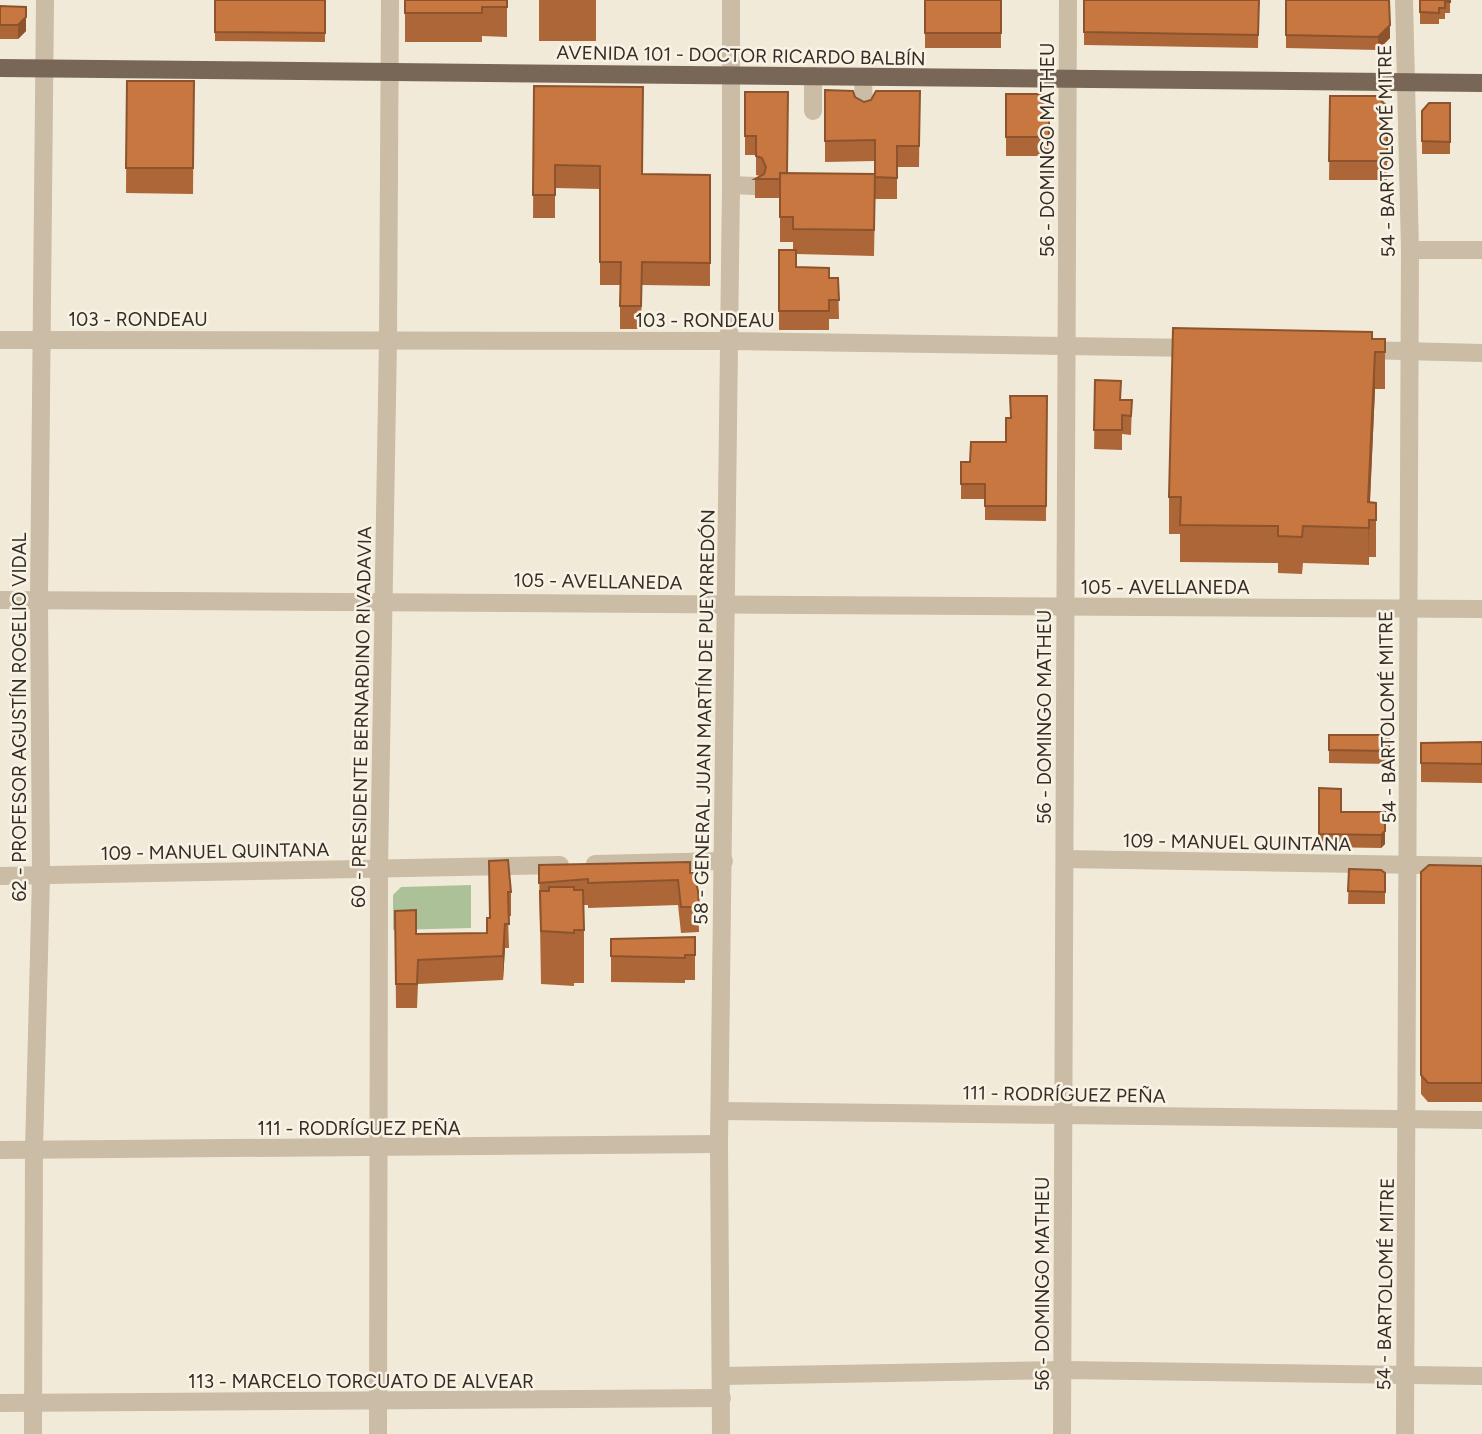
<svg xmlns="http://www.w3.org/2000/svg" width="1482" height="1434" font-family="Figtree,sans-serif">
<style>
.green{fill:#adc199}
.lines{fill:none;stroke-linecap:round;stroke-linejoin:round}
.minor{stroke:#cabca5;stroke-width:18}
.major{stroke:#786757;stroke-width:18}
.wall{fill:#ac6637}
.shaded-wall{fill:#8c532d}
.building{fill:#c87740;stroke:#8c532d;stroke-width:2}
.labels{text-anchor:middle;stroke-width:5;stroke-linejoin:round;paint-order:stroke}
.street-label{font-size:19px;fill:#352d26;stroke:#f9f3e5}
</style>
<rect width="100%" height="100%" fill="#f2ead9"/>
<polygon class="green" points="471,885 471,928 393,930 393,895 401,887"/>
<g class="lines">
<g class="minor">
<polyline points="1404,0 1410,250 1405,1434"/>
<polyline points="863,77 864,112"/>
<polyline points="813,111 813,76"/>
<polyline points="731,185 755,186"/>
<polyline points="1410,250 1482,250"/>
<polyline points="0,340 730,341 1195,348"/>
<polyline points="1363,350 1482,353"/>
<polyline points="0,600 1482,609"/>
<polyline points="1065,859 1482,866"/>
<polyline points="595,864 724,861"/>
<polyline points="0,876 560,865"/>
<polyline points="720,1111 1482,1120"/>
<polyline points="0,1150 719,1144"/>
<polyline points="721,1376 1064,1370 1482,1376"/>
<polyline points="0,1403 722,1398"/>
<polyline points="33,1434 34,1150 41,876 39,600 45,0"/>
<polyline points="378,1434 379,869 388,340 390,0"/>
<polyline points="721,1434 719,1144 731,185 731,0"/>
<polyline points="1062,1434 1068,0"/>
</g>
<polyline class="major" points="0,68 1482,83"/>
</g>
<g class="wall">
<polygon points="215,0 325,0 325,42 215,41"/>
<polygon points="405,0 507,0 507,37 482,36 482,42 405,42"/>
<rect x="539" y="0" width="57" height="41"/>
<rect x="925" y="0" width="76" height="48"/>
<polygon points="1084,0 1259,0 1258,48 1084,45"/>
<polygon points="1286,0 1390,38 1378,50 1286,48"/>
<polygon points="1420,0 1450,0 1450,13 1445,13 1445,19 1439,19 1439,24 1420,24"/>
<polygon points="0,6 26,31 18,39 0,39"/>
<polygon points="127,81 194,81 193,194 126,193"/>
<polygon points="534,86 643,174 710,175 710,286 642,285 641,329 620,329 620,285 600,285 600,189 555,188 555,218 533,218"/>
<polygon points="825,90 855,97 864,102 920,91 919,167 897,167 897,199 875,199 874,256 796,254 796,267 829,278 838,278 839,319 829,319 829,330 779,330 779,250 793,250 793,242 780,242 780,198 755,198 755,179 760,176 756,175 756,155 745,155 745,92 788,173 875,174 875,161 825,162"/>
<rect x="1006" y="94" width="43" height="62"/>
<polygon points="1330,96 1387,106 1387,180 1329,180"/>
<polygon points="1450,103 1450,154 1422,154 1422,111"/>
<polygon points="1372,339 1385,339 1385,389 1375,389 1370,503 1376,503 1376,557 1369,557 1369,565 1303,563 1302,574 1278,573 1278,563 1180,562 1180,534 1169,534 1169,497"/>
<polygon points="1095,380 1121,400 1132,400 1131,435 1122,434 1122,450 1094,449"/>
<polygon points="1047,396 1046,521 985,520 985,499 961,499 961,462 970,462 1006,442 1010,418"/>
<polygon points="1329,735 1389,735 1389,764 1329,763"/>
<polygon points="1482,742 1482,783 1421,782 1421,743"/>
<polygon points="1319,788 1341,812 1385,812 1385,844 1381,848 1319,847"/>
<polygon points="489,861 511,892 511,916 508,916 509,948 505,948 503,980 418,984 417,1008 396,1008 395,911 416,934 487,933 490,918"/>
<polygon points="539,865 690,873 698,891 699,932 681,933 678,905 588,908 588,905 584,905 584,983 574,983 574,986 541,984"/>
<polygon points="1482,866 1482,1102 1428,1102 1421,1094 1421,872"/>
<polygon points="1349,869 1385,873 1385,904 1348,904"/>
<polygon points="695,937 695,980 685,980 685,983 611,982 611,939"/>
</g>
<g class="shaded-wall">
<polygon points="26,7 26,31 18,39 18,25"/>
<polygon points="1390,25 1390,38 1378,50 1378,37"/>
<polygon points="1375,352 1375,389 1369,520 1369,565 1368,502"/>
<polygon points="1385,831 1385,844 1381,848 1381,835"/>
<polygon points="505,924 505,948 503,980 503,956"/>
</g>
<g class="building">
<polygon points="215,0 325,0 325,33 215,32"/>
<polygon points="405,0 507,0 507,7 482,7 482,13 405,13"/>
<rect x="925" y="0" width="76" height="33"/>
<polygon points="1084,0 1259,0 1258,35 1084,32"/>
<polygon points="1286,0 1389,0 1390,25 1378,37 1286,35"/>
<polygon points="1420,0 1450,0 1450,2 1445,2 1445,8 1439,8 1439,13 1420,12"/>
<polygon points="0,6 26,7 26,17 18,25 0,25"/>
<polygon points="127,81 194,81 193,168 126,168"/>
<polygon points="534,86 643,87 642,174 710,175 710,263 642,262 641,306 620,306 621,262 600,262 600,166 555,165 555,195 533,195"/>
<polygon points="825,90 853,91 855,97 864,102 871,100 876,91 920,91 919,146 897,146 897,178 875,177 875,140 825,141"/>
<polygon points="745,92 788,92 787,173 780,173 780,179 755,179 764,174 766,167 762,158 756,156 756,136 745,136"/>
<rect x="1006" y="94" width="43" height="43"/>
<polygon points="1330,96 1376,96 1387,106 1387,161 1329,161"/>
<polygon points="1429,103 1450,103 1450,142 1422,141 1422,111"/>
<polygon points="780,173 875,174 874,230 793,229 793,217 780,217"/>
<polygon points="779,250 796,250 796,267 829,268 829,278 838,278 839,300 829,300 829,311 779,311"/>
<polygon points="1173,328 1372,332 1372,339 1385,339 1385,352 1375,352 1368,502 1376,503 1376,520 1369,520 1369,528 1303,526 1302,537 1278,536 1278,526 1180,525 1181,497 1169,497"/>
<polygon points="1095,380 1121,381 1120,400 1132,400 1131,416 1122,415 1122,430 1094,430"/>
<polygon points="1010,396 1047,396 1046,506 985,506 985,484 961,484 961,462 970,462 971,442 1006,442 1006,418 1011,418"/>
<polygon points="1329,735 1389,735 1389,751 1329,750"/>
<polygon points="1482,742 1482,764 1421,763 1421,743"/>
<polygon points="1319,788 1341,789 1341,812 1385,812 1385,831 1381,835 1319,834"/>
<polygon points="508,860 511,892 508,892 509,924 505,924 503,956 418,960 417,984 396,984 395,911 416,910 416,934 487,933 487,918 490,918 489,861"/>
<polygon points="690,862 690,873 694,873 698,891 699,907 681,907 678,880 588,883 588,879 539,883 539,865"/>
<polygon points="1429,865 1482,866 1482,1083 1428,1083 1421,1075 1421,872"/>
<polygon points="1349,869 1381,870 1385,873 1385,892 1348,891"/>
<polygon points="549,887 574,887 574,890 583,890 584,930 574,930 574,933 541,931 540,891 549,891"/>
<polygon points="695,937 695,955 685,955 685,958 611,956 611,939"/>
</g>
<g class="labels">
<g class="street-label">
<text transform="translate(741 55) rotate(1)" y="7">AVENIDA 101 - DOCTOR RICARDO BALBÍN</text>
<text transform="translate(1047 150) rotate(-90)" y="7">56 - DOMINGO MATHEU</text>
<text transform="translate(1386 151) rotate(-91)" y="7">54 - BARTOLOMÉ MITRE</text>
<text x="138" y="326">103 - RONDEAU</text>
<text x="705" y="327">103 - RONDEAU</text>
<text transform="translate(598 581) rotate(1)" y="7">105 - AVELLANEDA</text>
<text x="1165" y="594">105 - AVELLANEDA</text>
<text transform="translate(19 717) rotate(-90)" y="7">62 - PROFESOR AGUSTÍN ROGELIO VIDAL</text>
<text transform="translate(361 717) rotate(-89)" y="7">60 - PRESIDENTE BERNARDINO RIVADAVIA</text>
<text transform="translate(704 717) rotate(-89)" y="7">58 - GENERAL JUAN MARTÍN DE PUEYRREDÓN</text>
<text transform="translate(1044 717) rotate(-90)" y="7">56 - DOMINGO MATHEU</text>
<text transform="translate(1387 717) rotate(-91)" y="7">54 - BARTOLOMÉ MITRE</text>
<text transform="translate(1237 842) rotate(1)" y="7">109 - MANUEL QUINTANA</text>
<text transform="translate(215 851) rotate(-1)" y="7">109 - MANUEL QUINTANA</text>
<text transform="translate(1064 1094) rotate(1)" y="7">111 - RODRÍGUEZ PEÑA</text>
<text x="359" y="1135">111 - RODRÍGUEZ PEÑA</text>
<text transform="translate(1042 1284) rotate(-90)" y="7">56 - DOMINGO MATHEU</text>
<text transform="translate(1385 1284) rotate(-89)" y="7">54 - BARTOLOMÉ MITRE</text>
<text x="361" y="1388">113 - MARCELO TORCUATO DE ALVEAR</text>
</g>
</g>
</svg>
